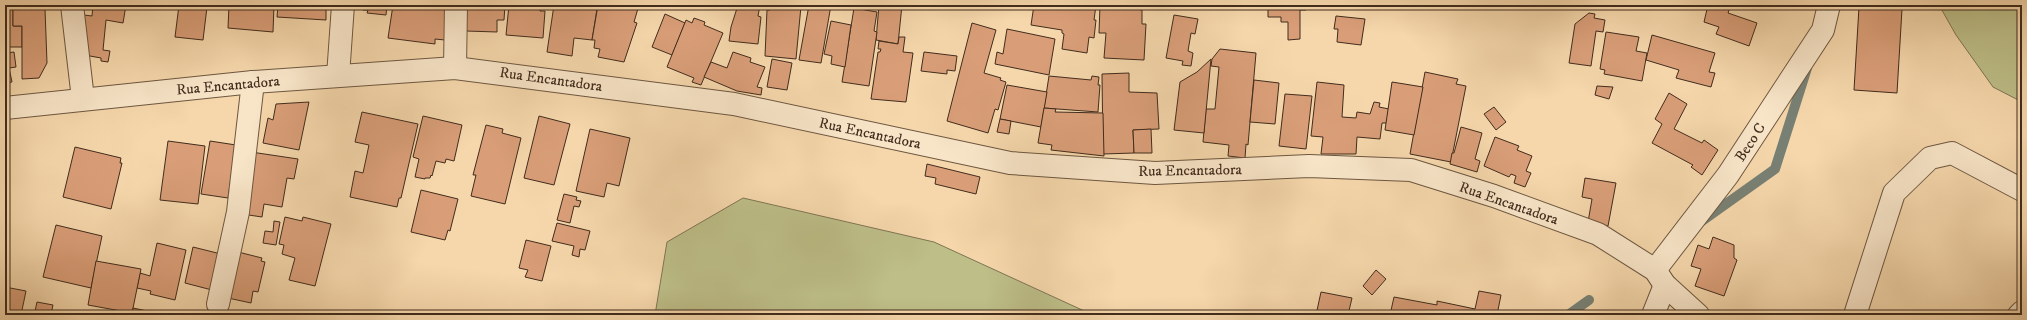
<svg xmlns="http://www.w3.org/2000/svg" width="2027" height="320" font-family="'IM FELL DW Pica',serif">
<style>
.green{fill:#bdbe88;stroke:#7f7552}
.lines{fill:none;stroke-linecap:round;stroke-linejoin:round}
.stream{stroke:#788074;stroke-width:10}
.building{fill:#d99e78;stroke:#412c1d}
.minor-casing{stroke:#6e5740;stroke-width:24}
.minor{stroke:#f8e5c8;stroke-width:22}
.labels{text-anchor:middle;stroke-width:3;stroke-linejoin:round;paint-order:stroke}
.street-label{font-size:15px;fill:#412c1d;stroke:#f8e5c8}
</style>
<rect width="100%" height="100%" fill="#f5d7ab"/>
<filter id="stains"><feTurbulence type="fractalNoise" baseFrequency=".005" numOctaves="4"/><feColorMatrix values="0 0 0 0 .2 0 0 0 0 .09 0 0 0 0 .02 0 0 0 .5 -.17"/></filter>
<radialGradient id="worn" r=".72"><stop offset=".6" stop-color="#630" stop-opacity="0"/><stop offset="1" stop-color="#630" stop-opacity=".3"/></radialGradient>
<g class="green">
<polygon points="1939,5 2022,5 2022,102 1993,87 1956,35"/>
<polygon points="743,198 934,242 1093,315 655,315 667,242"/>
</g>
<g class="lines">
<g class="stream">
<polyline points="1702,221 1775,169 1807,68"/>
<polyline points="1568,315 1589,300"/>
</g>
</g>
<g class="building">
<polygon points="5,5 13,5 13,26 22,26 22,47 5,47"/>
<polygon points="13,5 48,5 48,9 45,9 47,63 39,78 22,79 22,26 13,26"/>
<polygon points="93,5 126,5 123,23 106,20 103,50 110,51 108,62 101,61 101,58 79,54 84,15 92,16"/>
<polygon points="179,5 205,5 207,7 203,40 175,37"/>
<polygon points="229,5 274,5 273,32 228,28"/>
<polygon points="278,5 326,5 326,20 277,17"/>
<polygon points="353,5 387,5 386,15 367,13 368,10 363,10 363,6"/>
<polygon points="393,5 445,5 445,40 435,39 435,44 388,38"/>
<polygon points="467,5 505,5 504,20 497,20 497,32 466,31"/>
<polygon points="509,5 541,5 540,11 545,11 543,38 506,35"/>
<polygon points="554,5 589,5 589,8 597,9 592,40 574,38 572,56 547,52"/>
<polygon points="598,5 639,5 634,22 637,23 624,62 598,57 600,49 594,48 595,40 592,40"/>
<polygon points="738,5 760,5 758,16 761,17 758,44 729,41 731,27"/>
<polygon points="774,5 801,6 796,59 765,56 767,10 770,10 770,6"/>
<polygon points="809,5 831,5 821,63 799,60"/>
<polygon points="861,5 879,5 878,8"/>
<polygon points="879,5 902,5 898,44 876,40"/>
<polygon points="1034,5 1096,5 1094,20 1096,20 1094,38 1089,37 1087,53 1062,49 1064,34 1062,33 1062,30 1031,25"/>
<polygon points="1100,5 1136,5 1136,9 1142,10 1142,24 1146,24 1144,60 1104,58 1106,33 1099,33"/>
<polygon points="1181,5 1194,5 1193,8"/>
<polygon points="1262,5 1306,5 1306,10 1300,10 1300,39 1288,40 1288,22 1281,22 1281,17 1268,17 1268,9 1262,8"/>
<polygon points="1708,5 1730,7 1728,13 1757,23 1749,46 1716,34 1719,27 1704,22"/>
<polygon points="1747,5 1757,5 1753,10"/>
<polygon points="1859,7 1902,9 1897,93 1854,90"/>
<polygon points="854,8 877,12 874,31 877,32 869,86 842,82"/>
<polygon points="1589,13 1595,14 1594,18 1605,20 1603,32 1596,31 1591,66 1569,63 1575,24"/>
<polygon points="665,14 685,23 672,55 652,47"/>
<polygon points="1174,15 1198,19 1195,34 1191,33 1188,51 1193,53 1191,66 1182,65 1183,61 1166,58"/>
<polygon points="1336,16 1365,19 1361,45 1337,42 1338,29 1334,29"/>
<polygon points="694,18 705,22 704,25 723,33 701,85 692,82 694,78 667,67 686,20 692,23"/>
<polygon points="831,21 851,25 845,67 831,64 832,56 824,54"/>
<polygon points="972,23 996,30 984,73 1001,78 1000,80 1006,82 998,110 995,109 988,133 947,121"/>
<polygon points="1007,29 1055,39 1049,75 995,64 997,52 1003,54"/>
<polygon points="1606,32 1639,37 1636,51 1647,53 1642,81 1604,74 1605,70 1600,69"/>
<polygon points="1652,35 1715,53 1709,72 1715,73 1711,87 1676,78 1679,70 1646,60"/>
<polygon points="899,37 905,37 903,52 913,53 906,102 871,99 878,52 880,52 881,49 878,49 879,41 898,44"/>
<polygon points="6,49 7,53 14,52 16,67 9,68 12,82 5,83"/>
<polygon points="1220,49 1256,53 1248,145 1246,144 1245,158 1228,156 1229,145 1203,142 1206,109 1215,109 1219,67 1211,66 1212,59"/>
<polygon points="733,52 751,58 750,62 765,67 757,87 762,88 761,95 737,91 704,77 711,62 727,68"/>
<polygon points="924,52 957,56 955,71 947,70 947,74 921,71"/>
<polygon points="772,59 792,63 787,90 767,87"/>
<polygon points="1211,59 1204,133 1174,130 1180,82 1197,72"/>
<polygon points="1425,72 1458,79 1456,84 1466,86 1451,162 1410,154"/>
<polygon points="1129,73 1129,92 1157,93 1159,129 1133,130 1134,153 1103,154 1102,74"/>
<polygon points="1049,76 1091,80 1092,76 1099,77 1098,85 1100,85 1098,112 1044,108"/>
<polygon points="1254,80 1279,83 1275,124 1250,122"/>
<polygon points="1317,82 1344,85 1342,117 1356,118 1357,112 1370,114 1374,102 1380,103 1379,107 1389,109 1387,123 1382,123 1380,139 1357,137 1356,154 1321,154 1323,137 1311,136"/>
<polygon points="1392,82 1423,87 1414,135 1385,130"/>
<polygon points="1007,85 1047,92 1041,127 1000,119"/>
<polygon points="1597,86 1613,87 1609,99 1595,95"/>
<polygon points="1669,93 1687,104 1674,129 1702,143 1704,140 1718,150 1702,175 1691,167 1693,165 1652,143 1662,124 1655,119"/>
<polygon points="1285,94 1312,96 1306,149 1279,146"/>
<polygon points="309,102 299,150 263,143 268,118 273,120 276,104"/>
<polygon points="1494,107 1506,122 1496,130 1484,114"/>
<polygon points="1044,108 1056,109 1055,112 1103,113 1104,156 1051,150 1052,145 1038,143"/>
<polygon points="362,112 418,124 401,198 399,198 397,207 350,197 355,171 363,173 369,145 355,142"/>
<polygon points="423,116 462,125 454,161 446,159 445,163 436,161 432,176 431,175 430,178 425,178 425,179 415,177 419,159 413,157"/>
<polygon points="539,116 570,124 554,185 524,178"/>
<polygon points="1000,119 1011,121 1009,134 997,132"/>
<polygon points="486,125 503,129 502,133 521,138 505,204 471,196 476,175 473,175"/>
<polygon points="1461,127 1482,133 1475,159 1480,161 1477,172 1450,164 1452,153 1454,153"/>
<polygon points="590,129 630,138 619,186 607,183 604,197 576,191"/>
<polygon points="1151,129 1152,153 1134,153 1133,130"/>
<polygon points="1495,137 1519,146 1517,150 1532,156 1526,171 1531,173 1525,187 1514,183 1516,176 1511,174 1509,177 1484,166"/>
<polygon points="168,141 205,146 198,204 160,200"/>
<polygon points="210,141 236,145 228,198 201,194"/>
<polygon points="75,147 121,158 120,163 122,163 111,209 63,197"/>
<polygon points="251,152 298,159 294,179 287,178 282,207 264,204 262,217 242,214"/>
<polygon points="927,164 980,177 976,194 935,184 936,178 925,176"/>
<polygon points="1585,178 1616,183 1608,226 1588,222 1592,199 1582,197"/>
<polygon points="421,190 458,199 450,231 448,230 445,240 411,232"/>
<polygon points="564,194 577,197 576,200 581,201 579,207 574,206 570,223 557,220"/>
<polygon points="285,217 302,221 303,217 331,224 315,286 289,280 295,258 282,254 284,245 279,244"/>
<polygon points="274,221 280,222 276,245 263,243 265,231 273,232"/>
<polygon points="557,223 590,231 585,250 580,249 579,257 572,255 574,246 552,241"/>
<polygon points="56,225 102,236 91,288 43,277"/>
<polygon points="1713,237 1734,245 1734,258 1737,260 1724,296 1695,286 1701,269 1691,266 1698,245 1709,249"/>
<polygon points="526,240 551,246 542,281 525,277 528,270 519,268"/>
<polygon points="157,243 186,250 175,300 150,294 151,291 137,288 140,273 150,276"/>
<polygon points="193,247 221,254 212,290 185,283"/>
<polygon points="238,252 262,258 261,261 265,262 258,292 253,291 251,303 228,298"/>
<polygon points="96,261 141,269 132,313 88,305"/>
<polygon points="1376,270 1386,279 1372,295 1363,286"/>
<polygon points="5,287 26,291 21,315 5,315"/>
<polygon points="1479,291 1501,295 1497,315 1390,315 1394,297 1437,305 1437,301 1475,309"/>
<polygon points="1321,292 1352,298 1348,315 1316,315"/>
<polygon points="37,302 53,305 51,314 35,311"/>
<polygon points="133,308 157,313 156,315 132,315"/>
</g>
<g class="lines">
<g class="minor-casing">
<g id="minor">
<polyline points="72,5 83,99"/>
<polyline points="455,68 456,5"/>
<polyline points="338,76 343,5"/>
<polyline points="5,108 253,82 455,68 734,104 1010,163 1155,173 1309,166 1411,170 1494,196 1598,234 1655,270 1665,285 1698,315"/>
<polyline points="1655,270 1728,175 1823,30 1829,5"/>
<polyline points="218,304 238,212 253,82"/>
<polyline points="1653,315 1665,285"/>
<polyline points="1855,315 1894,193 1930,158 1952,153 2022,190"/>
<polyline points="2019,315 2022,312"/>
</g>
</g>
<use href="#minor" class="minor"/>
</g>
<g class="labels">
<g class="street-label">
<text transform="translate(551 79) rotate(8)" y="5">Rua Encantadora</text>
<text transform="translate(228 85) rotate(-5)" y="5">Rua Encantadora</text>
<text transform="translate(870 133) rotate(12)" y="5">Rua Encantadora</text>
<text transform="translate(1750 142) rotate(-57)" y="5">Beco C</text>
<text transform="translate(1190 170) rotate(-1)" y="5">Rua Encantadora</text>
<text transform="translate(1509 203) rotate(19)" y="5">Rua Encantadora</text>
</g>
</g>
<rect width="2027" height="320" fill="none" stroke="#f5d7ab" stroke-width="20"/>
<rect x="6" y="6" width="2015" height="308" fill="none" stroke="#412c1d" stroke-width="2"/>
<rect x="10" y="10" width="2007" height="300" fill="none" stroke="#412c1d"/>
<rect width="100%" height="100%" filter="url(#stains)"/>
<rect width="100%" height="100%" fill="url(#worn)"/>
</svg>
